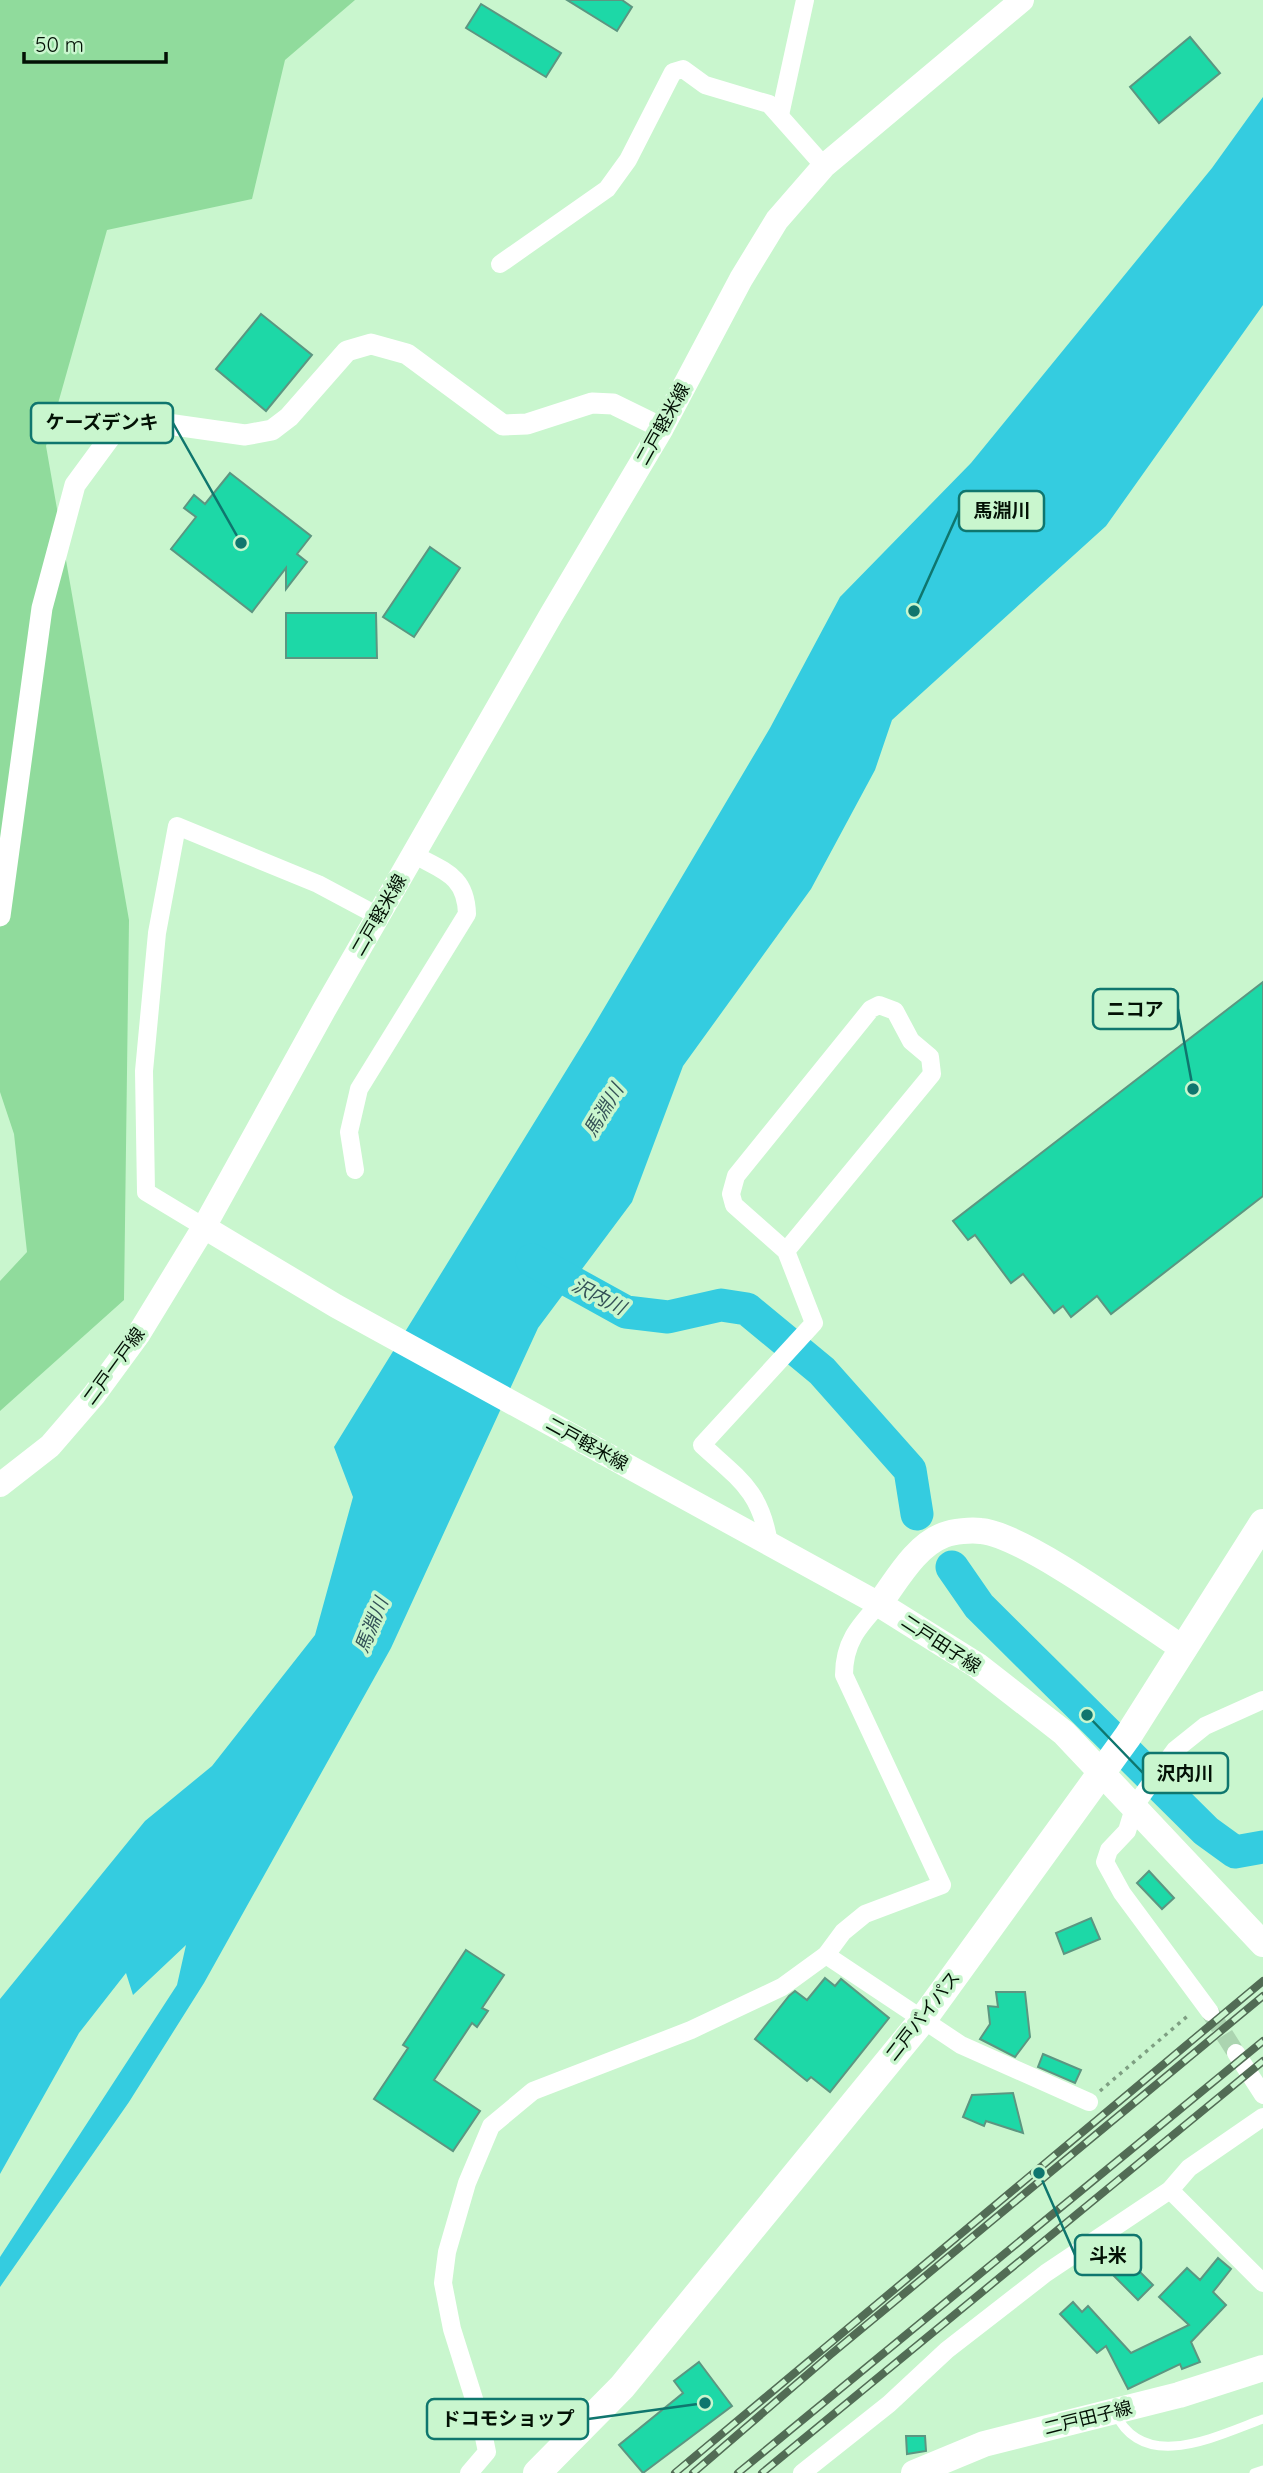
<svg xmlns="http://www.w3.org/2000/svg" width="1263" height="2473" font-family="Quicksand,'Noto Sans JP',sans-serif">
<style>
.green{fill:#90db9c}
.water{fill:#34cce0}
.lines{fill:none;stroke-linecap:round;stroke-linejoin:round}
.river{stroke:#34cce0;stroke-width:33}
.building{fill:#1dd8a7;stroke:#5c9681;stroke-width:2}
.minor-tunnel{stroke:#abd4b0;stroke-width:18;stroke-dasharray:18 9;stroke-linecap:butt}
.path{stroke:#7e9f82;stroke-width:3.5;stroke-dasharray:3.5 5;stroke-linecap:butt}
.service{stroke:#fff;stroke-width:9}
.minor{stroke:#fff;stroke-width:18}
.tertiary{stroke:#fff;stroke-width:21}
.secondary{stroke:#fff;stroke-width:24}
.primary{stroke:#fff;stroke-width:26}
.trunk{stroke:#fff;stroke-width:28}
.rail-casing{stroke:#526c55;stroke-width:8}
.rail{stroke:#c9f6ce;stroke-width:5;stroke-dasharray:16;stroke-linecap:butt}
.labels{text-anchor:middle;stroke-width:7;stroke-linejoin:round;paint-order:stroke}
.street-label{font-size:18px;fill:#031105;stroke:#c9f6ce}
.water-label{font-size:19px;font-style:italic;fill:#345257;stroke:#c9f6ce}
.leader{fill:none;stroke:#0f766e;stroke-width:2.5}
.callout-dot{fill:#0f766e;stroke:#c9f6ce;stroke-width:2.5}
.callout{fill:#c9f6ce;stroke:#0f766e;stroke-width:2.5}
.callout-label{font-size:19px;text-anchor:middle;font-weight:bold;fill:#031105}
</style>
<rect width="100%" height="100%" fill="#c9f6ce"/>
<polygon class="green" points="0,0 355,0 285,60 252,199 107,230 46,446 129,920 124,1300 0,1411 0,1281 27,1252 14,1134 0,1092"/>
<polygon class="water" points="1263,97 1263,305 1106,526 892,720 875,770 811,889 683,1066 632,1202 538,1328 391,1648 204,1983 129,2102 0,2287 0,2257 177,1985 186,1945 133,1995 126,1973 79,2033 0,2174 0,1999 145,1821 212,1766 315,1635 353,1497 334,1447 590,1032 770,728 840,597 971,463 1212,168"/>
<g class="lines">
<g class="river">
<polyline points="532,1260 626,1312 668,1317 721,1305 747,1309 822,1371 910,1470 917,1514"/>
<polyline points="952,1567 979,1606 1206,1831 1235,1852 1263,1847"/>
</g>
</g>
<g class="building">
<polygon points="567,0 622,0 632,7 617,31"/>
<polygon points="481,4 561,53 546,77 466,28"/>
<polygon points="1190,37 1220,73 1159,123 1130,87"/>
<polygon points="261,314 312,355 266,411 216,369"/>
<polygon points="230,473 311,536 297,554 307,562 286,589 286,568 252,612 171,549 196,517 184,508 194,495 205,504"/>
<polygon points="430,547 460,568 414,637 383,617"/>
<polygon points="286,613 376,613 377,658 286,658"/>
<polygon points="1263,982 1263,1196 1111,1314 1097,1296 1071,1317 1063,1306 1054,1313 1023,1274 1011,1283 975,1235 968,1240 953,1221"/>
<polygon points="1149,1871 1174,1898 1162,1909 1137,1883"/>
<polygon points="1091,1918 1100,1939 1064,1954 1056,1933"/>
<polygon points="466,1950 504,1975 482,2008 488,2011 477,2027 472,2023 434,2080 480,2111 453,2151 374,2099 408,2048 403,2045"/>
<polygon points="825,1978 835,1986 841,1979 889,2018 830,2092 811,2077 807,2081 755,2039 789,1996 795,1991 807,2000"/>
<polygon points="996,1992 1025,1992 1030,2037 1015,2057 980,2039 990,2024 988,2006 998,2007"/>
<polygon points="1043,2054 1081,2070 1075,2083 1038,2067"/>
<polygon points="1013,2093 1023,2133 986,2121 984,2126 963,2117 972,2095"/>
<polygon points="1218,2258 1231,2269 1213,2292 1226,2305 1191,2342 1200,2362 1182,2369 1180,2364 1128,2389 1106,2346 1097,2353 1060,2314 1073,2302 1082,2312 1088,2306 1131,2353 1189,2325 1159,2297 1187,2268 1200,2280"/>
<polygon points="1128,2260 1153,2285 1138,2300 1113,2275"/>
<polygon points="699,2362 732,2406 643,2473 619,2445 683,2393 674,2381"/>
<polygon points="906,2436 925,2436 926,2451 907,2454"/>
</g>
<g class="lines">
<polyline class="minor-tunnel" points="1210,2012 1236,2053"/>
<polyline class="path" points="1100,2091 1190,2014"/>
<g class="service">
<path d="M1115 2413C1144 2473 1214 2437 1263 2419"/>
<polyline points="1254,2473 1263,2470"/>
</g>
<g class="minor">
<polyline points="780,115 805,0"/>
<polyline points="500,264 607,189 628,160 673,72 683,69 705,85 769,104 824,166"/>
<path d="M355 1170 349 1132 359 1089 467 914C466 875 443 871 413 854"/>
<polyline points="204,1227 146,1192 144,1071 157,933 177,826 318,884 378,916"/>
<path d="M769 1544C761 1491 739 1479 702 1445L814 1323 786 1251 932 1074 930 1057 911 1041 895 1011 879 1005 871 1009 736 1176 731 1194 734 1205 786 1251"/>
<polyline points="826,1955 961,2045 1089,2102"/>
<polyline points="1210,2012 1122,1893 1105,1862 1109,1850 1127,1831 1135,1805 1175,1750 1205,1726 1263,1700"/>
<polyline points="1236,2053 1263,2095"/>
<polyline points="1170,2190 1263,2283"/>
<path d="M469 2473 487 2452 480 2418 452 2329 443 2283 447 2252 467 2183 491 2126 533 2091 691 2030 782 1987 826 1955 843 1932 865 1914 942 1885 844 1675C844 1643 858 1627 879 1604"/>
<polyline points="802,2473 889,2404 947,2350 1046,2273 1170,2190 1189,2168 1263,2117"/>
</g>
<polyline class="tertiary" points="0,916 42,608 75,485 111,436 139,420 245,435 272,430 289,417 347,351 371,344 407,354 503,425 527,424 592,403 613,404 662,428"/>
<g class="secondary">
<polyline points="204,1227 336,1306 879,1604"/>
<polyline points="0,1485 50,1446 94,1395 138,1335 204,1227 324,1010 551,615 662,428 741,279 777,220 824,166 1022,0"/>
</g>
<g class="primary">
<path d="M1184 1649C1144 1623 1023 1534 981 1531 971 1530 954 1531 944 1535 915 1546 897 1580 879 1604L978 1666 1064 1733 1263 1944"/>
<polyline points="914,2473 984,2444 1179,2395 1263,2368"/>
</g>
<polyline class="trunk" points="537,2473 622,2387 924,2018 1128,1736 1263,1523"/>
<g class="rail-casing">
<g id="rail">
<polyline points="675,2473 1263,1981"/>
<polyline points="693,2473 830,2355 1263,1996"/>
<polyline points="738,2473 1263,2041"/>
<polyline points="762,2473 1263,2061"/>
</g>
</g>
<use href="#rail" class="rail"/>
</g>
<g class="labels">
<g class="street-label">
<text transform="translate(663 424) rotate(-61)" y="6">二戸軽米線</text>
<text transform="translate(379 915) rotate(-60)" y="6">二戸軽米線</text>
<text transform="translate(114 1366) rotate(-54)" y="6">二戸一戸線</text>
<text transform="translate(587 1444) rotate(29)" y="6">二戸軽米線</text>
<text transform="translate(941 1644) rotate(33)" y="6">二戸田子線</text>
<text transform="translate(923 2016) rotate(-52)" y="6">二戸バイパス</text>
<text transform="translate(1088 2418) rotate(-14)" y="6">二戸田子線</text>
</g>
<g class="water-label">
<text transform="translate(603 1110) rotate(-59)" y="7">馬淵川</text>
<text transform="translate(599 1296) rotate(27)" y="7">沢内川</text>
<text transform="translate(371 1625) rotate(-68)" y="7">馬淵川</text>
</g>
</g>
<path class="leader" d="M241 543L173 423M914 611L959 511M1193 1089L1178 1009M1087 1715L1143 1773M1039 2173L1075 2255M705 2403L588 2419"/>
<g class="callout-dot">
<circle cx="241" cy="543" r="7"/>
<circle cx="914" cy="611" r="7"/>
<circle cx="1193" cy="1089" r="7"/>
<circle cx="1087" cy="1715" r="7"/>
<circle cx="1039" cy="2173" r="7"/>
<circle cx="705" cy="2403" r="7"/>
</g>
<g class="callout">
<rect x="31" y="403" width="142" height="40" rx="7"/>
<rect x="959" y="491" width="85" height="40" rx="7"/>
<rect x="1093" y="989" width="85" height="40" rx="7"/>
<rect x="1143" y="1753" width="85" height="40" rx="7"/>
<rect x="1075" y="2235" width="66" height="40" rx="7"/>
<rect x="427" y="2399" width="161" height="40" rx="7"/>
</g>
<g class="callout-label">
<text x="102" y="429">ケーズデンキ</text>
<text x="1002" y="517">馬淵川</text>
<text x="1135" y="1016">ニコア</text>
<text x="1185" y="1780">沢内川</text>
<text x="1108" y="2262">斗米</text>
<text x="508" y="2425">ドコモショップ</text>
</g>
<path d="M24 52v10h142v-10" fill="none" stroke="#031105" stroke-width="3.5"/>
<text x="35" y="52" font-size="21" fill="#031105" stroke="#c9f6ce" stroke-width="5" paint-order="stroke">50 m</text>
</svg>
